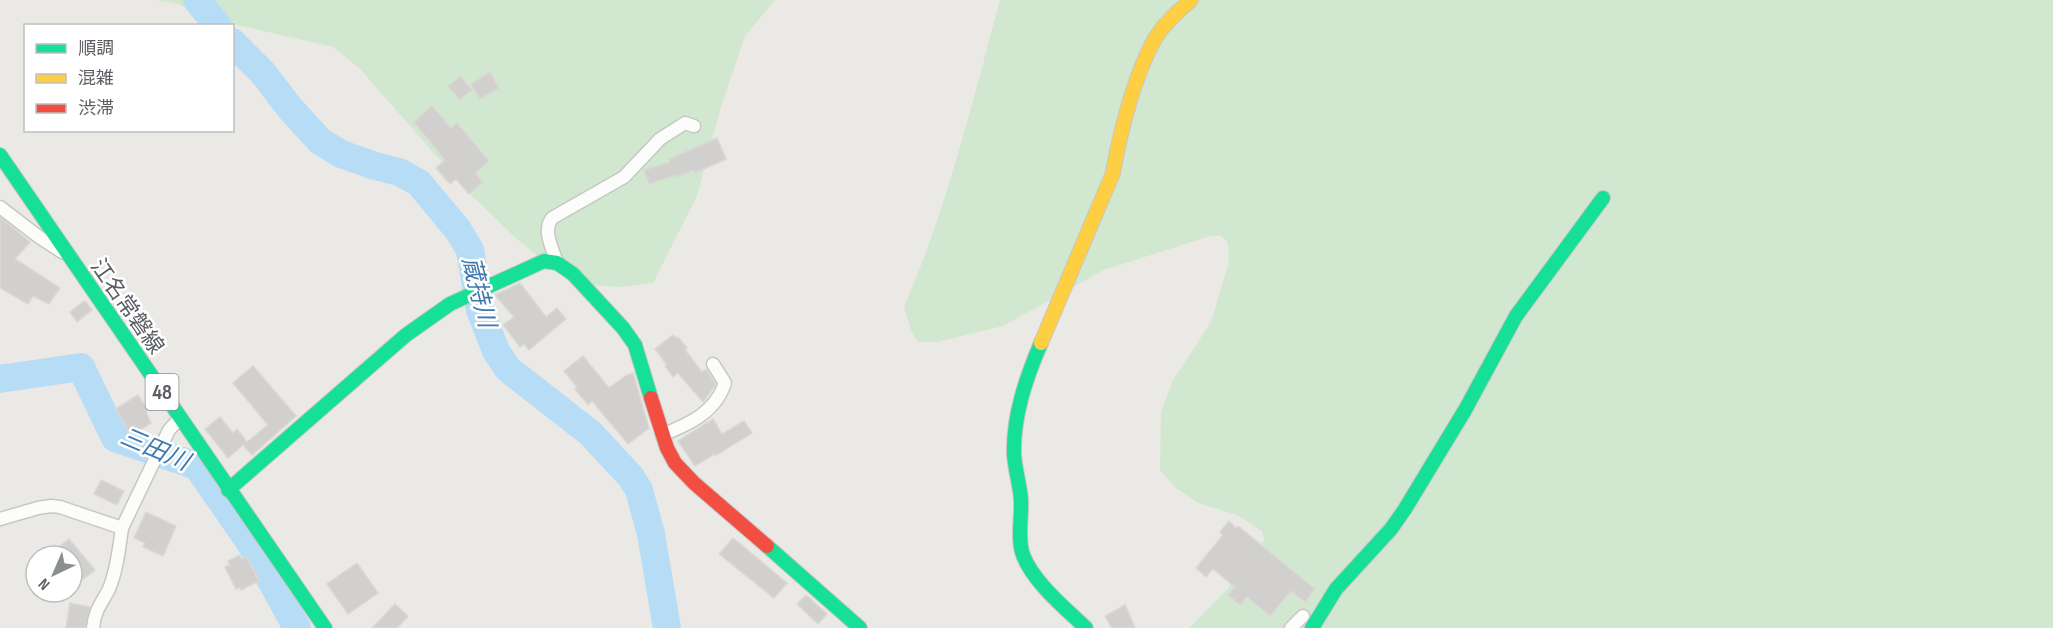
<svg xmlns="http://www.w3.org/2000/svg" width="2053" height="628" font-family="'Sofia Sans Condensed','Noto Sans JP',sans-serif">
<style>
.green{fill:#d2e7d0}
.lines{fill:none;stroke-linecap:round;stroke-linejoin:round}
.river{stroke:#b7ddf6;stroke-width:28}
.building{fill:#d1d0ce;stroke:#dad8d4;stroke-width:1.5}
.street-casing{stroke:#c7c7c7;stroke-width:15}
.fast-casing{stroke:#c7c7c7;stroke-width:16}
.slow-casing{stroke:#c7c7c7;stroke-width:16}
.jam-casing{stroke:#c7c7c7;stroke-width:16}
.street{stroke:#fcfcfb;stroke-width:12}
.fast{stroke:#16e098;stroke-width:14}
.slow{stroke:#ffcf43;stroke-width:14}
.jam{stroke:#f24e42;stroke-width:14}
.labels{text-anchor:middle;stroke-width:5;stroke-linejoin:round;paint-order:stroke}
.shield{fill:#fff;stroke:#8c8e92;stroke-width:1.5}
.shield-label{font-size:21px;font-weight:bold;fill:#5a5e63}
.street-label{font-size:22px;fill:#5a5e63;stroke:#fff}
.water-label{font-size:24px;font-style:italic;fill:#3f79af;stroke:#fff}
</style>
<rect width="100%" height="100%" fill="#eae9e5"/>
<g class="green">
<polygon points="156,0 775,0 745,36 721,107 697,196 653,283 620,287 572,284 517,239 471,195 359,68 333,47 234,24 174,3"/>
<path d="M1000 0H2053V628H1189L1249 567 1264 540 1262 531 1237 515 1198 503 1176 488 1160 470 1161 412 1173 380 1211 322 1229 262 1228 243 1221 236H1210L1104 270 1003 326 937 342H918L912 333 904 307C947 208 972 104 1000 0Z"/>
</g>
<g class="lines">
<g class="river">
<polyline points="197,0 218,26"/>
<polyline points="232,42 263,73 289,107 320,141 341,154 375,166 399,172 419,183 458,230 470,250 480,310 496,351 508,369 590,433 631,477 639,490 651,534 667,628"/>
<polyline points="0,379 81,367 115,438 197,466 253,547 297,628"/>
</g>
</g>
<g class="building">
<polygon points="490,72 499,88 480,99 471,84"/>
<polygon points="460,76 472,90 460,100 448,86"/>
<polygon points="432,106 451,128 457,123 489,161 475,173 483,182 469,194 456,179 450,184 436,168 445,160 414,122"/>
<polygon points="717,138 726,159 695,173 693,170 677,177 676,175 649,184 644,170 670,162 669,159"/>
<polygon points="0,217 30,242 15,259 60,288 49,304 33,296 28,304 0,288"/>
<polygon points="520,283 546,317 557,308 566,319 529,350 524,344 520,347 503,325 514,317 495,295"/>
<polygon points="85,301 92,310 77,322 70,312"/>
<polygon points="673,335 676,338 678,337 687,348 685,350 702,372 706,369 716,384 703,402 678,373 673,377 665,366 667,365 655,349"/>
<polygon points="583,356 609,388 627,375 633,373 649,428 628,444 592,401 588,405 575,389 577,387 564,371"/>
<polygon points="253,366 296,416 252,455 243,445 228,458 205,429 220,417 233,433 237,429 247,442 268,425 233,383"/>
<polygon points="138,395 148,410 146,412 151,423 137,432 136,430 130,434 116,409"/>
<polygon points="713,419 722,434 744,421 752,433 715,456 714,454 695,466 678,441"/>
<polygon points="101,480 124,491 117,505 94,494"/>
<polygon points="146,512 176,526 163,556 143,547 145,543 134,538"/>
<polygon points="1229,521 1236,528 1238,526 1315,589 1305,602 1291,591 1270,616 1247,597 1240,605 1228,595 1235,587 1213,569 1206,577 1196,568 1223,535 1220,532"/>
<polygon points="733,538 787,583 774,598 719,554"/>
<polygon points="69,539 95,570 72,588 72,556 48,556"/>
<polygon points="240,555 242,559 247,557 259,581 241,590 240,587 236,589 225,567 230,565 228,561"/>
<polygon points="357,563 378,593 348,614 327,584"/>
<polygon points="806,595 827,614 818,624 797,604"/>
<polygon points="70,603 90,607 85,628 66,628"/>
<polygon points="395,604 408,616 397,628 372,628"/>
<polygon points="1125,605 1135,628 1112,628 1105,616"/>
</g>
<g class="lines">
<g class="street-casing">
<g id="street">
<polyline points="0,207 39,237 62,252"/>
<path d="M557 263C553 249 542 231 552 218L624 177 660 139 685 123 694 126"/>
<path d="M662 435C689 424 715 413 725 383L713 364"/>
<polyline points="0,519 38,508 51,506 60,507 122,528 169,430 180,418"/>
<path d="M93 628C95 609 101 605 109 589 117 570 119 548 122 528"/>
<polyline points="1291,628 1303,616"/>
</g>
</g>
<g class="fast-casing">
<g id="fast">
<polyline points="0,155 325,628"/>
<path d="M1041 343C1026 378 1013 416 1014 454 1015 470 1020 485 1021 500 1022 517 1017 539 1023 555 1033 582 1066 609 1086 628"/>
<polyline points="228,490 406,335 450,304 544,261 557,263 573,274 623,328 635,345 651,398"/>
<polyline points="767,546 860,628"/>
<polyline points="1312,628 1336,589 1391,529 1405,509 1465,410 1516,316 1603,198"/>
</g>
</g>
<g class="slow-casing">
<path id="slow" d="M1041 343 1113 173C1120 132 1135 73 1156 37 1165 22 1179 11 1191 0"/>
</g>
<g class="jam-casing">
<polyline id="jam" points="651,398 667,448 675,463 694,483 767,546"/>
</g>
<use href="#street" class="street"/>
<use href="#fast" class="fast"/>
<use href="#slow" class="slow"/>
<use href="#jam" class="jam"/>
</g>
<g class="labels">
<rect class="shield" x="145.5" y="374" width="33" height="36" rx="4.5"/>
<g class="shield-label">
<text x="162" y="399">48</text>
</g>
<g class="street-label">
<text transform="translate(128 306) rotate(55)" y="8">江名常磐線</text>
</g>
<g class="water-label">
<text transform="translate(479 292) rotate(76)" y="8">蔵持川</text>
<text transform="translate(155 449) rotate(23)" y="8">三田川</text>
</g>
</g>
<rect x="24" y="24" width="210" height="108" fill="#ffffff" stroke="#bdbfc1" stroke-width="1.5"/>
<rect x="36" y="44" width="30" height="9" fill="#16e098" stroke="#bdbfc1" stroke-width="1.5"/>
<text x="78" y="54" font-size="18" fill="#5a5e63">順調</text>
<rect x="36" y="74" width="30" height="9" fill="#ffcf43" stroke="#bdbfc1" stroke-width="1.5"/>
<text x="78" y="84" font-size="18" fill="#5a5e63">混雑</text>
<rect x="36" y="104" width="30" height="9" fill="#f24e42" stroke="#bdbfc1" stroke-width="1.5"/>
<text x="78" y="114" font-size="18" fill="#5a5e63">渋滞</text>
<g transform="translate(54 574) rotate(224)"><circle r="28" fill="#ffffff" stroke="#bdbfc1" stroke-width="1.5"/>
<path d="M0-4.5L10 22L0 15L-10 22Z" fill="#8c8f90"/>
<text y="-9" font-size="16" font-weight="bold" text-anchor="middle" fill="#5a5e63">N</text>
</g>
</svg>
